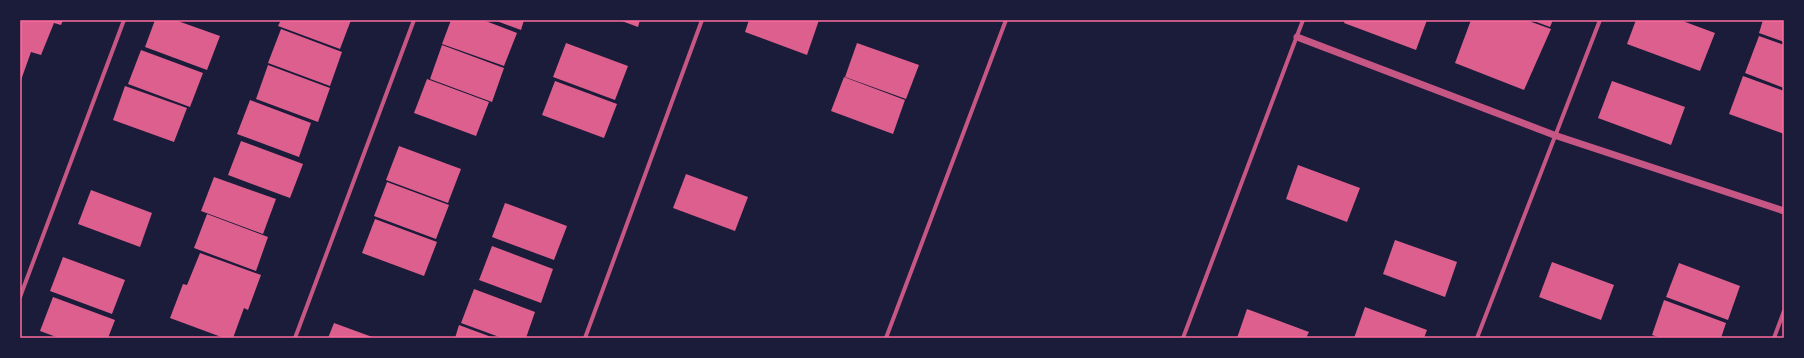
<svg xmlns="http://www.w3.org/2000/svg" width="1804" height="358" font-family="'Work Sans',sans-serif">
<style>
.building{fill:#dd5f8e}
.lines{fill:none;stroke-linecap:round;stroke-linejoin:round}
.minor{stroke:#c65784;stroke-width:4}
.tertiary{stroke:#c65784;stroke-width:7}
.neatline{fill:none;stroke:#ff6b9d;stroke-width:1.5}
</style>
<rect width="100%" height="100%" fill="#1b1b3a"/>
<g class="building">
<polygon points="20,20 63,20 61,25 54,23 41,55 31,52 20,83"/>
<polygon points="155,20 175,20 220,36 207,70 145,47"/>
<polygon points="281,20 351,20 340,49 278,26"/>
<polygon points="451,20 483,20 517,33 504,66 442,44"/>
<polygon points="494,20 524,20 521,30"/>
<polygon points="619,20 640,20 638,27"/>
<polygon points="749,20 819,20 807,55 745,32"/>
<polygon points="1345,20 1427,20 1416,50 1344,23"/>
<polygon points="1471,20 1526,20 1551,29 1524,90 1455,63"/>
<polygon points="1531,20 1553,20 1550,27"/>
<polygon points="1636,20 1680,20 1715,33 1700,71 1627,44"/>
<polygon points="1763,20 1784,20 1784,42 1759,33"/>
<polygon points="281,29 342,52 330,86 268,63"/>
<polygon points="1759,36 1784,45 1784,88 1745,73"/>
<polygon points="566,43 628,66 615,100 553,77"/>
<polygon points="857,43 919,65 906,99 845,77"/>
<polygon points="442,45 504,68 492,102 430,79"/>
<polygon points="141,50 203,73 190,107 128,84"/>
<polygon points="268,65 330,88 318,122 256,99"/>
<polygon points="1743,76 1784,91 1784,134 1729,114"/>
<polygon points="844,77 905,100 893,134 831,111"/>
<polygon points="427,79 489,102 476,136 414,113"/>
<polygon points="555,81 617,104 604,138 542,115"/>
<polygon points="1612,81 1685,107 1671,145 1598,118"/>
<polygon points="125,86 187,108 174,142 113,120"/>
<polygon points="250,100 311,123 299,157 237,134"/>
<polygon points="241,141 303,164 290,198 228,175"/>
<polygon points="399,146 461,169 448,203 386,180"/>
<polygon points="1298,165 1360,188 1347,222 1286,199"/>
<polygon points="686,174 748,197 735,231 673,208"/>
<polygon points="214,177 276,199 263,234 201,211"/>
<polygon points="387,182 449,205 436,239 374,216"/>
<polygon points="91,190 152,213 140,247 78,224"/>
<polygon points="505,203 567,226 554,260 492,237"/>
<polygon points="207,214 268,237 256,271 194,248"/>
<polygon points="375,219 437,242 424,276 362,253"/>
<polygon points="1395,240 1457,262 1445,297 1383,274"/>
<polygon points="492,246 553,269 541,303 479,280"/>
<polygon points="200,253 261,275 248,310 244,308 233,338 224,338 170,318 183,284 187,285"/>
<polygon points="63,257 125,280 112,314 50,291"/>
<polygon points="1552,262 1614,285 1601,320 1539,297"/>
<polygon points="1679,263 1740,286 1728,320 1666,297"/>
<polygon points="474,289 535,312 526,338 502,338 461,323"/>
<polygon points="53,297 115,320 108,338 59,338 40,331"/>
<polygon points="1664,300 1726,323 1721,338 1661,338 1652,335"/>
<polygon points="1365,307 1427,330 1424,338 1354,338"/>
<polygon points="1247,309 1309,332 1306,338 1237,338"/>
<polygon points="334,323 375,338 328,338"/>
<polygon points="459,325 494,338 455,338"/>
</g>
<g class="lines">
<g class="minor">
<polyline points="20,297 124,20"/>
<polyline points="295,338 414,20"/>
<polyline points="585,338 702,20"/>
<polyline points="886,338 1006,20"/>
<polyline points="1183,338 1303,20"/>
<polyline points="1477,338 1600,20"/>
<polyline points="1774,338 1784,311"/>
</g>
<polyline class="tertiary" points="1297,37 1554,135 1784,211"/>
</g>
<rect width="1804" height="358" fill="none" stroke="#1b1b3a" stroke-width="42"/>
<rect x="21" y="21" width="1762" height="316" class="neatline"/>
</svg>
